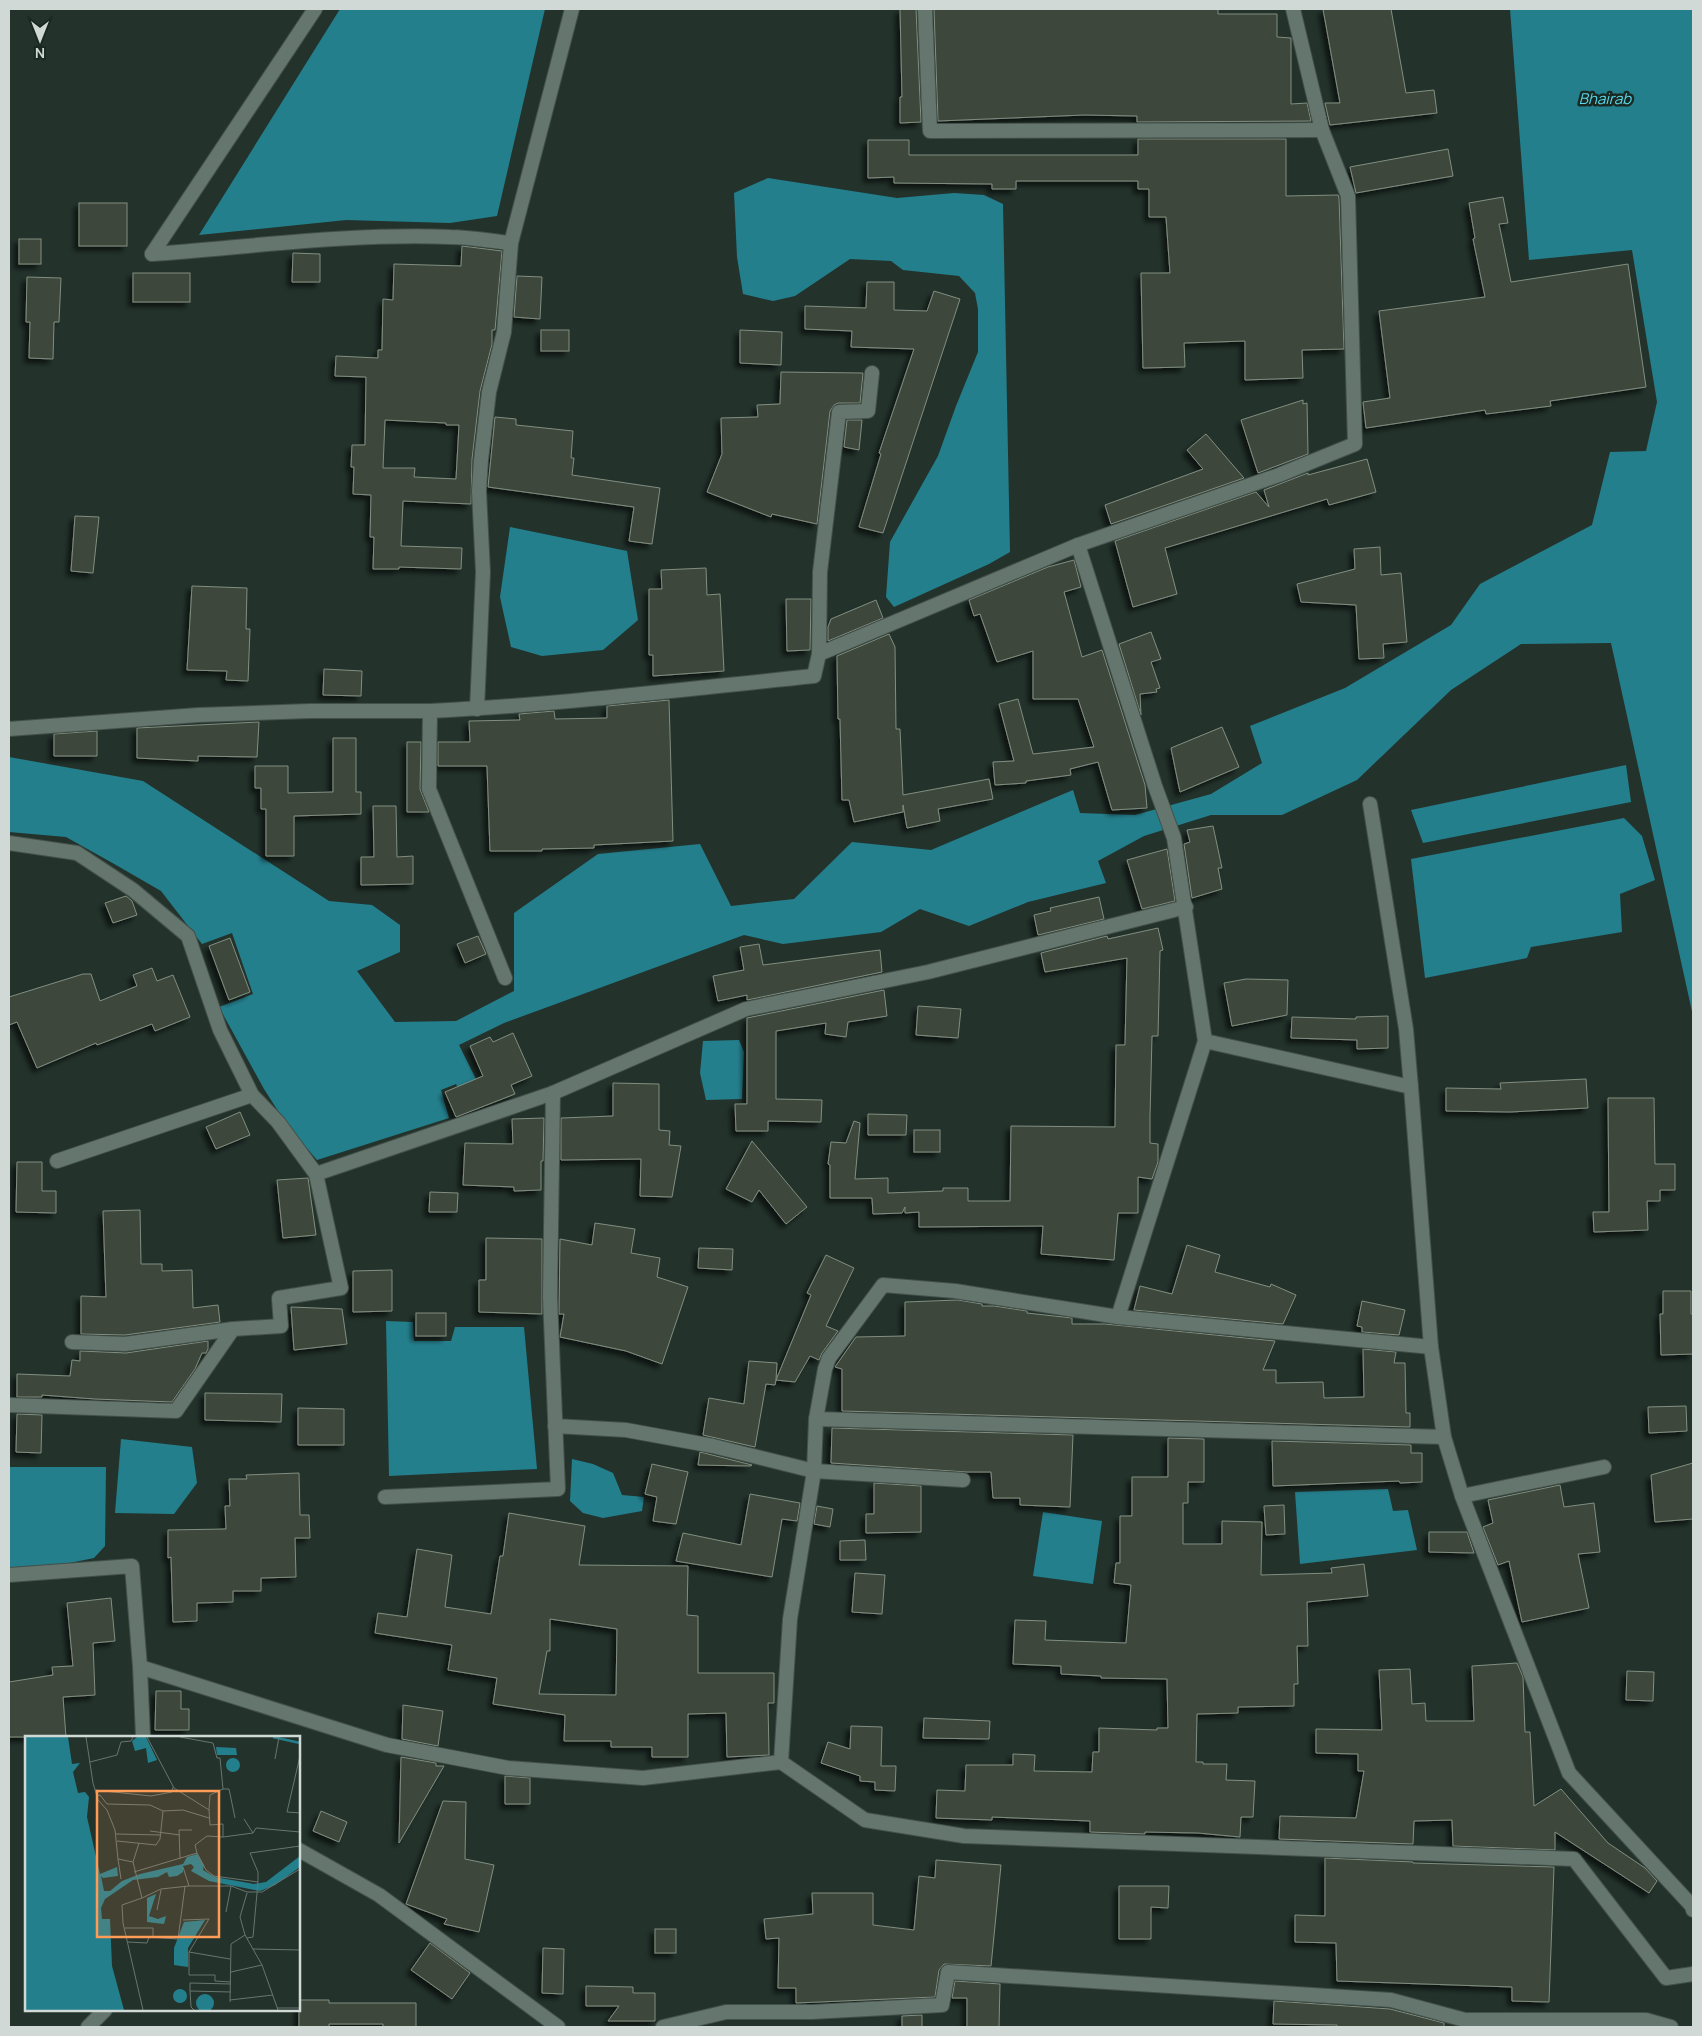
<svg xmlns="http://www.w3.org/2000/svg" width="1702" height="2036" font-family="Manrope,sans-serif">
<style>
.water{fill:#247f8d}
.building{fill:#3c473b;stroke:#818e80;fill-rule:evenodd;filter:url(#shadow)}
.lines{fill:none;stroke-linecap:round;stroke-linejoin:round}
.minor-casing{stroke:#43504a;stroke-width:16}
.minor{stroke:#64766d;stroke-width:14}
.labels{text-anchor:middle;stroke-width:5;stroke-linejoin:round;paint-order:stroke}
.water-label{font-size:15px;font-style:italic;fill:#58d8ed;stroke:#1a2922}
.inset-river{fill:none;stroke:#247f8d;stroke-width:2.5}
.inset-road{fill:none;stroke:#687570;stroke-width:1}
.view{fill:#fe9c57;fill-opacity:0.15;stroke:#fe9c57;stroke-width:2.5}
.inset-edge{fill:none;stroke:#d0d9d5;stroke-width:2.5}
</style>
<defs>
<filter id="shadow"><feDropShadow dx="-4.5" dy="4.5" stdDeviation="2.5" flood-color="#0009"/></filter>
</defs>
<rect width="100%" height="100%" fill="#23332c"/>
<g class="water">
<polygon points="340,9 545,9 497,216 450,223 346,220 199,235"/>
<polygon points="1510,9 1693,9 1693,1016 1611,643 1521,644 1451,690 1357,780 1282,815 1211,815 1144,836 1098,861 1106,883 1028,902 969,926 920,909 881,932 783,944 744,935 504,1023 459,1045 479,1085 459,1091 456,1084 441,1090 449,1118 317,1160 287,1125 264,1089 219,1007 253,994 232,933 202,944 161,891 116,865 66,837 9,832 9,757 143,781 329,901 372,905 400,925 400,952 357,971 395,1022 456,1021 514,991 514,913 598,854 700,844 731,906 794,899 852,842 931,850 1073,790 1080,813 1135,815 1211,794 1262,763 1250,726 1345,688 1451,625 1480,584 1592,525 1610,452 1646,451 1657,402 1632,250 1529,260"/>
<polygon points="768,178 897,198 954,193 984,195 1003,204 1010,552 989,564 894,607 886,597 890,542 938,456 956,406 978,352 978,309 975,293 959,276 903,270 891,261 850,259 795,296 773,301 743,294 737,257 734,193"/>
<polygon points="510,527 627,551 638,620 603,650 542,656 511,647 500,597"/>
<polygon points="1626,765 1631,802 1423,843 1411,810"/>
<polygon points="1624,818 1642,836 1655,880 1620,894 1622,932 1531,947 1527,958 1425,978 1411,859"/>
<polygon points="739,1040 744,1052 742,1099 706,1100 700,1073 703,1041"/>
<polygon points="386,1321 413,1322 414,1341 451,1341 455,1327 524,1327 537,1469 389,1476"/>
<polygon points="121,1439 192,1447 197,1483 174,1514 115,1513"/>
<polygon points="572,1459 593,1464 613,1473 622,1495 644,1497 642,1511 603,1518 583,1513 570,1501"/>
<polygon points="9,1467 106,1467 105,1546 94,1558 50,1567 9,1569"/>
<polygon points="1388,1489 1393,1511 1408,1510 1417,1550 1300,1564 1295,1492"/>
<polygon points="1043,1512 1102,1521 1093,1584 1033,1576"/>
</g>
<g class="building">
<polygon points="900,9 916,9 921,122 900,123 900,97 902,97"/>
<polygon points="934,9 1218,9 1218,14 1277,14 1277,37 1291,38 1291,104 1307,103 1311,121 1137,122 1137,116 1084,115 938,121"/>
<polygon points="1323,9 1391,9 1406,93 1434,90 1437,113 1330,125 1325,103 1340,103"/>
<polygon points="1138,139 1286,139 1286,196 1338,195 1339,198 1344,349 1302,350 1303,378 1245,380 1245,341 1184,343 1185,367 1143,368 1141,273 1170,273 1166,217 1149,217 1149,189 1138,189 1138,181 1016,181 1016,189 992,189 992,184 894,183 894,177 868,178 868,140 909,140 909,155 1138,155"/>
<polygon points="1448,149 1453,176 1356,193 1350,167"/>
<polygon points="1503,197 1508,223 1499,224 1511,282 1628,264 1646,387 1550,401 1551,406 1486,414 1485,410 1366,428 1363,402 1390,398 1379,311 1485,297 1473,239 1475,238 1469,203"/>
<rect x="79" y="203" width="48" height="43"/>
<rect x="19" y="239" width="22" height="25"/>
<path d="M462 246 502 251 495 330H492V344L480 391 472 459 471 504 403 501 401 546 462 548 461 569 399 567V569H373L374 537H370L371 495 353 494 354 467H351L352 445H365L366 377 335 376 336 356 378 358V350H382L383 299 393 300 394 264 461 266ZM385 420 446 423V425H459L456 479 414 477 415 468H383Z"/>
<polygon points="293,253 320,254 320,282 292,282"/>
<rect x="133" y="273" width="57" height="29"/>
<polygon points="517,276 542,277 540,319 514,317"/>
<polygon points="27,277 61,278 59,322 54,322 53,359 29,358 30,322 26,322"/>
<polygon points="867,282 894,282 894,310 927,311 934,291 960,299 883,533 859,527 881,454 879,453 914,349 851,347 852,331 805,329 805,306 866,308"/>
<rect x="541" y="330" width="28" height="21"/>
<polygon points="740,330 782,332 781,365 740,363"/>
<polygon points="781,372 863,373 860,403 838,403 834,405 830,411 817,524 772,514 771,517 707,492 722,454 721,418 758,417 757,405 780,404"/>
<polygon points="1303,400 1303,404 1307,403 1308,454 1258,473 1241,420"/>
<polygon points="495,417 516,419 516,425 573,431 571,458 574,458 572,475 660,488 652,544 629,541 634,507 488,487"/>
<polygon points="847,420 862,420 859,450 844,447"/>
<polygon points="1206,434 1244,478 1111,524 1105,505 1203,469 1187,450"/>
<polygon points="1367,459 1376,492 1329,505 1327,499 1165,548 1177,594 1133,607 1115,541 1256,492 1269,507 1264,490 1308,473 1308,475"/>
<polygon points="75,516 99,517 93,573 71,571"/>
<polygon points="1380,547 1381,575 1401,573 1407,642 1383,644 1384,658 1359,659 1356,605 1301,602 1297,584 1355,569 1354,549"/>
<polygon points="1074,560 1081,587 1064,592 1082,657 1102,650 1145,785 1147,808 1112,810 1098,762 1070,769 1071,775 1026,781 1026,783 995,785 993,762 1014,761 999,704 1018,699 1033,754 1094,747 1078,699 1033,699 1033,651 997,662 980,614 974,616 969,600 1048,567"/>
<polygon points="706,568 707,595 720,594 724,671 653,676 653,655 649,655 649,589 662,589 661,570"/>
<polygon points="192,586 247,588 246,629 250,629 248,681 226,680 227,671 187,670"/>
<polygon points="786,599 811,599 810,650 787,651"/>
<polygon points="876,600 883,618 828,641 828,627 831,619"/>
<polygon points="1151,632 1161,659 1151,662 1160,688 1156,689 1157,692 1140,694 1141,715 1119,644"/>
<polygon points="889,634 895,647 896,729 900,729 903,795 989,779 993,799 938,809 940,821 907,828 903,805 903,812 854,822 849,800 842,800 840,719 838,719 837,656"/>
<polygon points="324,669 362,671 361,696 323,695"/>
<polygon points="669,700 673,841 594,845 594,848 542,849 542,851 490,851 487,766 438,766 438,742 470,742 469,721 520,720 519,714 554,711 555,719 607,718 607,706"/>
<polygon points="259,722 257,757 198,756 198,761 137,758 137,728"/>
<polygon points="1222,727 1239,767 1180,792 1171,748"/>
<polygon points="97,731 97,756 54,756 54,734"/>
<polygon points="333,738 356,738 356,792 361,792 361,814 294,816 294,856 266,856 266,809 261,809 261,788 255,788 255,766 288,766 288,793 333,792"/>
<polygon points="407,742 421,742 420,789 429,812 407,812"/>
<polygon points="373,806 396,806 397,857 413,856 413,884 361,885 361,857 374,857"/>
<polygon points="1213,826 1222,868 1218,868 1222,889 1192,898 1184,844 1190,842 1187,830"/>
<polygon points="1167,849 1175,901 1142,909 1127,860"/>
<polygon points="126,896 132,901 137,915 113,923 105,903"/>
<polygon points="1099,897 1104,919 1038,935 1034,915 1051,911 1050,908"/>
<polygon points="1158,928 1163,950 1160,951 1158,1036 1152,1036 1150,1116 1150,1143 1158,1144 1158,1162 1152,1179 1138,1177 1138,1213 1118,1213 1114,1260 1041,1254 1043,1226 919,1227 919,1212 905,1213 905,1207 902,1213 873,1214 872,1198 830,1198 830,1165 828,1164 831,1142 846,1143 854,1121 860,1123 855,1179 888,1178 888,1193 943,1191 943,1188 968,1188 968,1201 1010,1201 1011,1126 1115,1127 1116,1045 1125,1045 1127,958 1045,972 1041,953 1107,936 1108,939"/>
<polygon points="478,936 486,954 465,963 457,944"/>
<polygon points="230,938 250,992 229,1000 209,946"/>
<polygon points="759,944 763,965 880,950 882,972 747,1000 747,995 718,1001 713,976 744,970 740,947"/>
<polygon points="152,968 157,981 173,975 190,1017 155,1031 152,1024 97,1045 96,1043 37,1068 17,1022 9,1025 9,997 83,974 91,974 100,1001 137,986 133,975"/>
<polygon points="1246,979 1288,980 1287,1015 1232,1026 1224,983"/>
<polygon points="884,990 887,1016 848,1022 846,1037 825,1034 826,1023 776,1031 776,1099 822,1100 821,1122 768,1121 768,1131 736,1131 735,1104 747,1104 747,1018"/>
<polygon points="918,1006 961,1009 958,1038 916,1035"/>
<polygon points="1388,1016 1388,1048 1357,1049 1357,1040 1291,1038 1292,1017 1356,1019 1356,1017"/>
<polygon points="513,1033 532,1076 511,1085 515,1094 456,1117 445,1092 483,1076 470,1046 490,1037 493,1042"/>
<polygon points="1586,1079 1588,1108 1510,1112 1446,1111 1446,1088 1501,1089 1500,1083"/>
<polygon points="613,1083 659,1084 659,1130 670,1131 669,1145 681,1146 672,1197 640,1196 641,1159 561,1160 561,1118 613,1116"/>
<polygon points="1608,1098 1654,1098 1655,1164 1675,1164 1675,1190 1660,1190 1660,1201 1647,1201 1648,1230 1594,1232 1593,1212 1609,1212"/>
<polygon points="240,1112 250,1135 216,1149 206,1127"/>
<polygon points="868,1114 907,1115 906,1135 868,1135"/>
<polygon points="544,1118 543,1161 541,1161 541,1190 514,1191 514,1187 463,1185 465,1143 513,1144 512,1119"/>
<rect x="914" y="1130" width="26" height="22"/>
<polygon points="752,1141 807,1207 786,1224 759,1190 752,1202 726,1189"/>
<polygon points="17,1162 42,1162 42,1191 56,1191 56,1213 16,1212"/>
<polygon points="308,1178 316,1235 283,1238 277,1180"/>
<polygon points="430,1192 458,1193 457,1212 429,1212"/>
<polygon points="140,1210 141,1264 162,1264 162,1271 192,1270 193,1308 218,1305 220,1322 125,1335 81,1334 81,1296 106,1297 103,1211"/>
<polygon points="595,1223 635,1229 631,1253 660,1258 657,1277 688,1287 662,1364 626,1351 560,1337 564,1314 559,1314 560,1239 592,1245"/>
<polygon points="486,1238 542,1239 542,1314 479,1312 479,1280 486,1280"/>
<polygon points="1187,1245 1220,1255 1215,1272 1270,1287 1271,1284 1296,1295 1283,1324 1134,1310 1140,1286 1172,1294"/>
<polygon points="699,1248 733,1249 732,1270 698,1268"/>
<polygon points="826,1255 854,1268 826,1326 838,1331 822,1353 819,1360 810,1356 795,1382 776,1380 775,1385 766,1384 755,1447 703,1435 709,1398 744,1404 749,1361 777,1363 776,1380 811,1295 807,1293"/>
<polygon points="392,1270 392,1311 353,1312 353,1271"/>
<polygon points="1663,1291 1691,1291 1691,1314 1693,1314 1693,1354 1661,1355 1660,1314 1663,1314"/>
<polygon points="958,1300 982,1304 982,1306 994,1306 1027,1311 1027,1313 1072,1318 1072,1324 1105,1324 1275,1341 1263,1370 1276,1370 1276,1383 1323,1382 1324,1398 1364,1397 1363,1349 1396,1352 1394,1363 1405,1363 1406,1413 1410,1413 1410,1427 842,1411 842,1369 835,1367 856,1337 905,1336 905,1302"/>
<polygon points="1362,1301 1405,1310 1399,1335 1362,1332 1362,1327 1357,1326"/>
<polygon points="291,1307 342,1309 347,1344 294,1350"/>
<rect x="416" y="1313" width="30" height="23"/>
<polygon points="208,1341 208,1349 206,1353 202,1353 195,1369 172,1402 95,1399 42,1395 42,1397 17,1397 17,1374 70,1376 72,1360 80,1361 80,1351 126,1353"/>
<polygon points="205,1393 282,1394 281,1422 205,1420"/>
<polygon points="1686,1406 1687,1431 1649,1433 1648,1407"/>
<polygon points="298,1408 344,1409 344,1445 298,1445"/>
<polygon points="17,1414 42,1415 41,1453 16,1452"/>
<polygon points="832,1428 1073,1435 1070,1507 1020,1505 1020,1498 993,1498 991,1472 967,1472 831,1463"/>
<polygon points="1168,1438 1204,1439 1204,1482 1188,1482 1188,1503 1183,1503 1183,1544 1222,1544 1222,1521 1262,1522 1261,1575 1332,1573 1331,1568 1364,1564 1368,1596 1307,1602 1308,1646 1297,1646 1298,1684 1294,1684 1294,1706 1238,1707 1238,1713 1197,1714 1196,1762 1203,1762 1203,1764 1227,1764 1226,1780 1255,1781 1253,1817 1241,1817 1240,1837 1198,1833 1145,1832 1145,1834 1090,1832 1090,1821 992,1817 992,1820 936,1818 937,1790 965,1791 966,1765 1013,1765 1013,1754 1035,1755 1034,1771 1092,1772 1093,1752 1099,1752 1099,1728 1157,1730 1157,1728 1168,1728 1167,1679 1101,1678 1101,1676 1061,1674 1061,1666 1013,1664 1015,1620 1046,1621 1045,1640 1126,1643 1131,1585 1114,1583 1116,1563 1120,1563 1120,1516 1132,1516 1132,1477 1168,1477"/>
<polygon points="1272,1441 1411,1445 1411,1453 1422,1453 1422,1482 1400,1483 1399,1481 1273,1486"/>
<polygon points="700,1452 752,1465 751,1466 698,1465"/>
<polygon points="1693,1463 1693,1519 1655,1522 1651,1475"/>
<polygon points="652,1464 688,1472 676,1524 653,1521 657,1497 645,1494"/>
<polygon points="299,1473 300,1515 309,1515 310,1538 295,1538 296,1577 261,1578 261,1591 233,1591 233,1602 197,1603 197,1621 173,1622 171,1557 168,1558 168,1530 226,1529 225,1506 230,1506 229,1479 247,1479 246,1475"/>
<polygon points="874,1483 921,1486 921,1532 866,1533 866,1514 874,1514"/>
<polygon points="1560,1485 1564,1507 1594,1503 1600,1552 1578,1554 1589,1608 1522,1622 1509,1561 1498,1565 1483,1527 1493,1523 1488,1500"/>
<polygon points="750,1494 800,1503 797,1521 782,1519 772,1577 676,1561 683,1533 741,1545"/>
<polygon points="1284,1505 1285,1534 1266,1535 1264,1506"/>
<polygon points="817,1506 833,1509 830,1527 814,1524"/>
<path d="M509 1513 585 1526 579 1565 688 1566 687 1615 698 1616V1673H774V1703H768L769 1755 727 1757 726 1713 688 1714V1757H652V1747H611V1741H564L565 1715 493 1704 497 1678 448 1670 452 1645 375 1633 378 1613 407 1617 417 1549 452 1555 445 1607 491 1614 500 1556H503ZM550 1619 617 1629 616 1695 539 1694 547 1651H550Z"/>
<polygon points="1429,1532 1467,1532 1474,1553 1429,1552"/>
<polygon points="865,1540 866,1560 840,1560 840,1541"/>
<polygon points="855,1573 885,1575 882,1614 852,1612"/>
<polygon points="111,1598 115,1641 93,1643 95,1695 63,1697 66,1737 9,1737 9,1682 53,1675 52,1667 73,1666 67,1603"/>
<polygon points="1517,1663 1523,1677 1525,1732 1530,1732 1534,1806 1561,1789 1608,1843 1645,1868 1657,1881 1649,1893 1555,1832 1555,1850 1453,1846 1452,1820 1414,1821 1413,1844 1279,1839 1280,1816 1356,1818 1364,1771 1358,1771 1358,1754 1316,1753 1316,1729 1382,1730 1379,1670 1410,1669 1412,1704 1425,1703 1426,1721 1474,1721 1472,1666"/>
<polygon points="1627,1671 1654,1672 1653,1701 1626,1700"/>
<polygon points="156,1691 181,1691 181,1709 189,1709 189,1730 155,1730"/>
<polygon points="403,1705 443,1711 438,1746 402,1739"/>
<polygon points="924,1718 990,1721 989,1739 923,1738"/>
<polygon points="851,1726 882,1727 881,1766 896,1766 895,1791 875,1790 875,1782 860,1781 860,1776 821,1763 828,1742 850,1749"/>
<polygon points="401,1757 436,1763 436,1766 444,1766 399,1843"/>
<polygon points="505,1776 530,1778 530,1804 505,1804"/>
<polygon points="443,1801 466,1802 465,1859 494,1865 479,1932 444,1924 447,1919 406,1904"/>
<polygon points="321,1811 347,1822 339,1842 313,1831"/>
<polygon points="1325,1858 1413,1862 1413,1863 1554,1867 1549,2002 1512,2001 1512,1987 1337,1981 1336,1943 1295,1942 1295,1915 1325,1916"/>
<polygon points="936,1860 1001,1865 991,1966 944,1964 939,1970 935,1997 796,2003 796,1988 778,1988 779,1938 766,1939 764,1919 813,1914 812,1893 873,1893 873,1925 914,1930 919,1876 935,1878"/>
<polygon points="1119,1886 1169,1886 1168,1908 1151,1907 1151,1939 1119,1939"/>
<rect x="655" y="1929" width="21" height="24"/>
<polygon points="430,1943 470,1973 452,1999 411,1970"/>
<polygon points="543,1948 564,1949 563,1994 542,1993"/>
<polygon points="955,1981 1000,1984 999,2027 967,2027 967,1998 952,1998"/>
<polygon points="586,1986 633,1987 633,1993 655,1993 655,2021 608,2021 619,2006 586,2006"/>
<polygon points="299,2000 329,2000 329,2003 416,2003 416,2027 383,2027 383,2024 329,2024 329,2027 299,2027"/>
<polygon points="1274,2001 1390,2009 1444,2023 1444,2027 1337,2027 1337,2025 1273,2024"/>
<polygon points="922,2015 922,2027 902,2027 902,2016"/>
</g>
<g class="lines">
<g class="minor-casing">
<g id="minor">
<polyline points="925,9 930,131 1322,130"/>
<polyline points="1293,9 1322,130 1348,196 1355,444 1279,475 1078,545 1155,786 1174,838 1205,1041 1411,1087 1431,1347 1444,1437 1462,1496 1569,1773 1692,1906 1693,1910"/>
<path d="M152 254C250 247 352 233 450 237 470 237 490 241 511 243"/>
<polyline points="152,254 315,9"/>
<polyline points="819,654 820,572 839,412 868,411 872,373"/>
<polyline points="477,709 483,572 479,491 481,460 489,392 504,332 511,243 572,9"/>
<polyline points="9,729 198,715 310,711 430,711"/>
<polyline points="1370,804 1406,1029 1411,1087"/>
<polyline points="9,843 77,853 133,890 188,936 220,1030 252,1095 278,1122 316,1174 553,1093 746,1009 928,972 1186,907"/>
<path d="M505 978 429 789 430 711C558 705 686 689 814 676L819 654 1078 545"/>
<polyline points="57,1161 252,1095"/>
<polyline points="1118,1317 1205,1041"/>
<polyline points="72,1342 125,1344 233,1329"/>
<polyline points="9,1405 176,1411 233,1329 281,1326 279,1298 341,1288 316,1174"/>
<polyline points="816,1419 1444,1437"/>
<polyline points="555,1426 626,1430 713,1446 814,1471 963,1480"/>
<polyline points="1462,1496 1604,1467"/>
<polyline points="385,1497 558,1489 550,1297 553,1093"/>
<polyline points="9,1575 132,1566 140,1667 143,1737"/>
<polyline points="140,1667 387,1745 508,1768 643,1778 781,1762 865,1820 964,1836 1574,1859 1666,1978 1693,1974"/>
<polyline points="781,1762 790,1619 814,1471 816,1419 825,1369 829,1358 883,1285 955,1291 1118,1317 1431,1347"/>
<polyline points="299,1850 379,1895 558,2027"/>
<polyline points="88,2027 105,2010"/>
<polyline points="663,2027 726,2012 812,2012 942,2005 948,1972 1391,2000 1465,2020 1646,2020 1671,2027"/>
</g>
</g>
<use href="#minor" class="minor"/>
</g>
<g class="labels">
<g class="water-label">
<text x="1605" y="104">Bhairab</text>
</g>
</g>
<g transform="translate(25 1736)">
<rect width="275" height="275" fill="#23332c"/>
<path d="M0 1H43L47 28 55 27 48 36 53 57 60 56 64 61 62 81 75 138 92 131 93 140 78 142 76 140 79 155H85L97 145 115 138 158 128 162 121 172 118 179 129 178 134 190 141 229 148 241 146 275 120V131L250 149 235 155 184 145 166 135 169 131 166 128 158 130V136L152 140 144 141 142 136 133 141 108 144 80 163 76 172 77 183H85L87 230 99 274H0ZM112 1H121L132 24 123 27 121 12 110 15 107 5ZM191 11 211 12 212 19H192ZM201 29a7 7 0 1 1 14 0a7 7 0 1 1-14 0ZM131 158 124 180 133 183 141 180 139 188 122 186V162ZM180 184 163 212V231L149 229V212L159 186ZM148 260a7 7 0 1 1 14 0a7 7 0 1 1-14 0ZM171 267a9 9 0 1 1 18 0a9 9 0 1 1-18 0Z" fill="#247f8d"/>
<path class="inset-river" d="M248 1 275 7"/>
<path class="inset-road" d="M61 1 68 47 73 64 82 74 90 94 93 123 108 126 117 162 97 169 98 187 118 274M122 1 149 52 184 74 185 59 198 53 195 22H192L188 7 155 1M275 20 262 76 275 77M250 23 254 1M65 26 92 19 96 6 106 5 108 1M198 53H204L210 82M70 54 126 60 147 56 148 51M72 60 75 59 82 68 125 69 138 75 158 74 184 82M125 95 155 99M228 97 231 92 275 96M91 98 136 99M198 101 228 97 219 83M92 105 131 109 135 103 138 75M172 117 170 109 182 100 198 101V88L185 89 184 74M93 123 96 143M155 123 154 94H167M108 126 114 107M109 136 172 117 181 134 189 140 233 146M164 150H206L201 176M206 150 222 156H237L275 133M117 162 136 153 164 150 158 131M132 174 136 154M158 184 184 183M100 192H128V201M220 199 215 181 222 157M222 202 228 201 233 146V136L225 117 275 110M103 206 122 207 124 201 153 203 160 150M228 213 275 214M164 216 184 183M205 223 164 216V239H190V245L206 246M206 236 237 229 253 274M165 255 166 271 169 274M206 256 165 255V247L206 248M205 264 248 259M205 266 206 208 220 199 237 229M252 272H275"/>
<path class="view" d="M72 55H194V201H72Z"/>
<rect width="275" height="275" class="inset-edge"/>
</g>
<rect width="1702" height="2036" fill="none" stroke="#d0d9d5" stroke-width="20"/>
<g transform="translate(40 40) rotate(180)" stroke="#1a2922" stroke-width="4" paint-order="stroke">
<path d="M0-4L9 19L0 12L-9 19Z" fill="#d0d9d5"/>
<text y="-8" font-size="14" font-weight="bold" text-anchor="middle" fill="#d0d9d5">N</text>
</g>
</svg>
